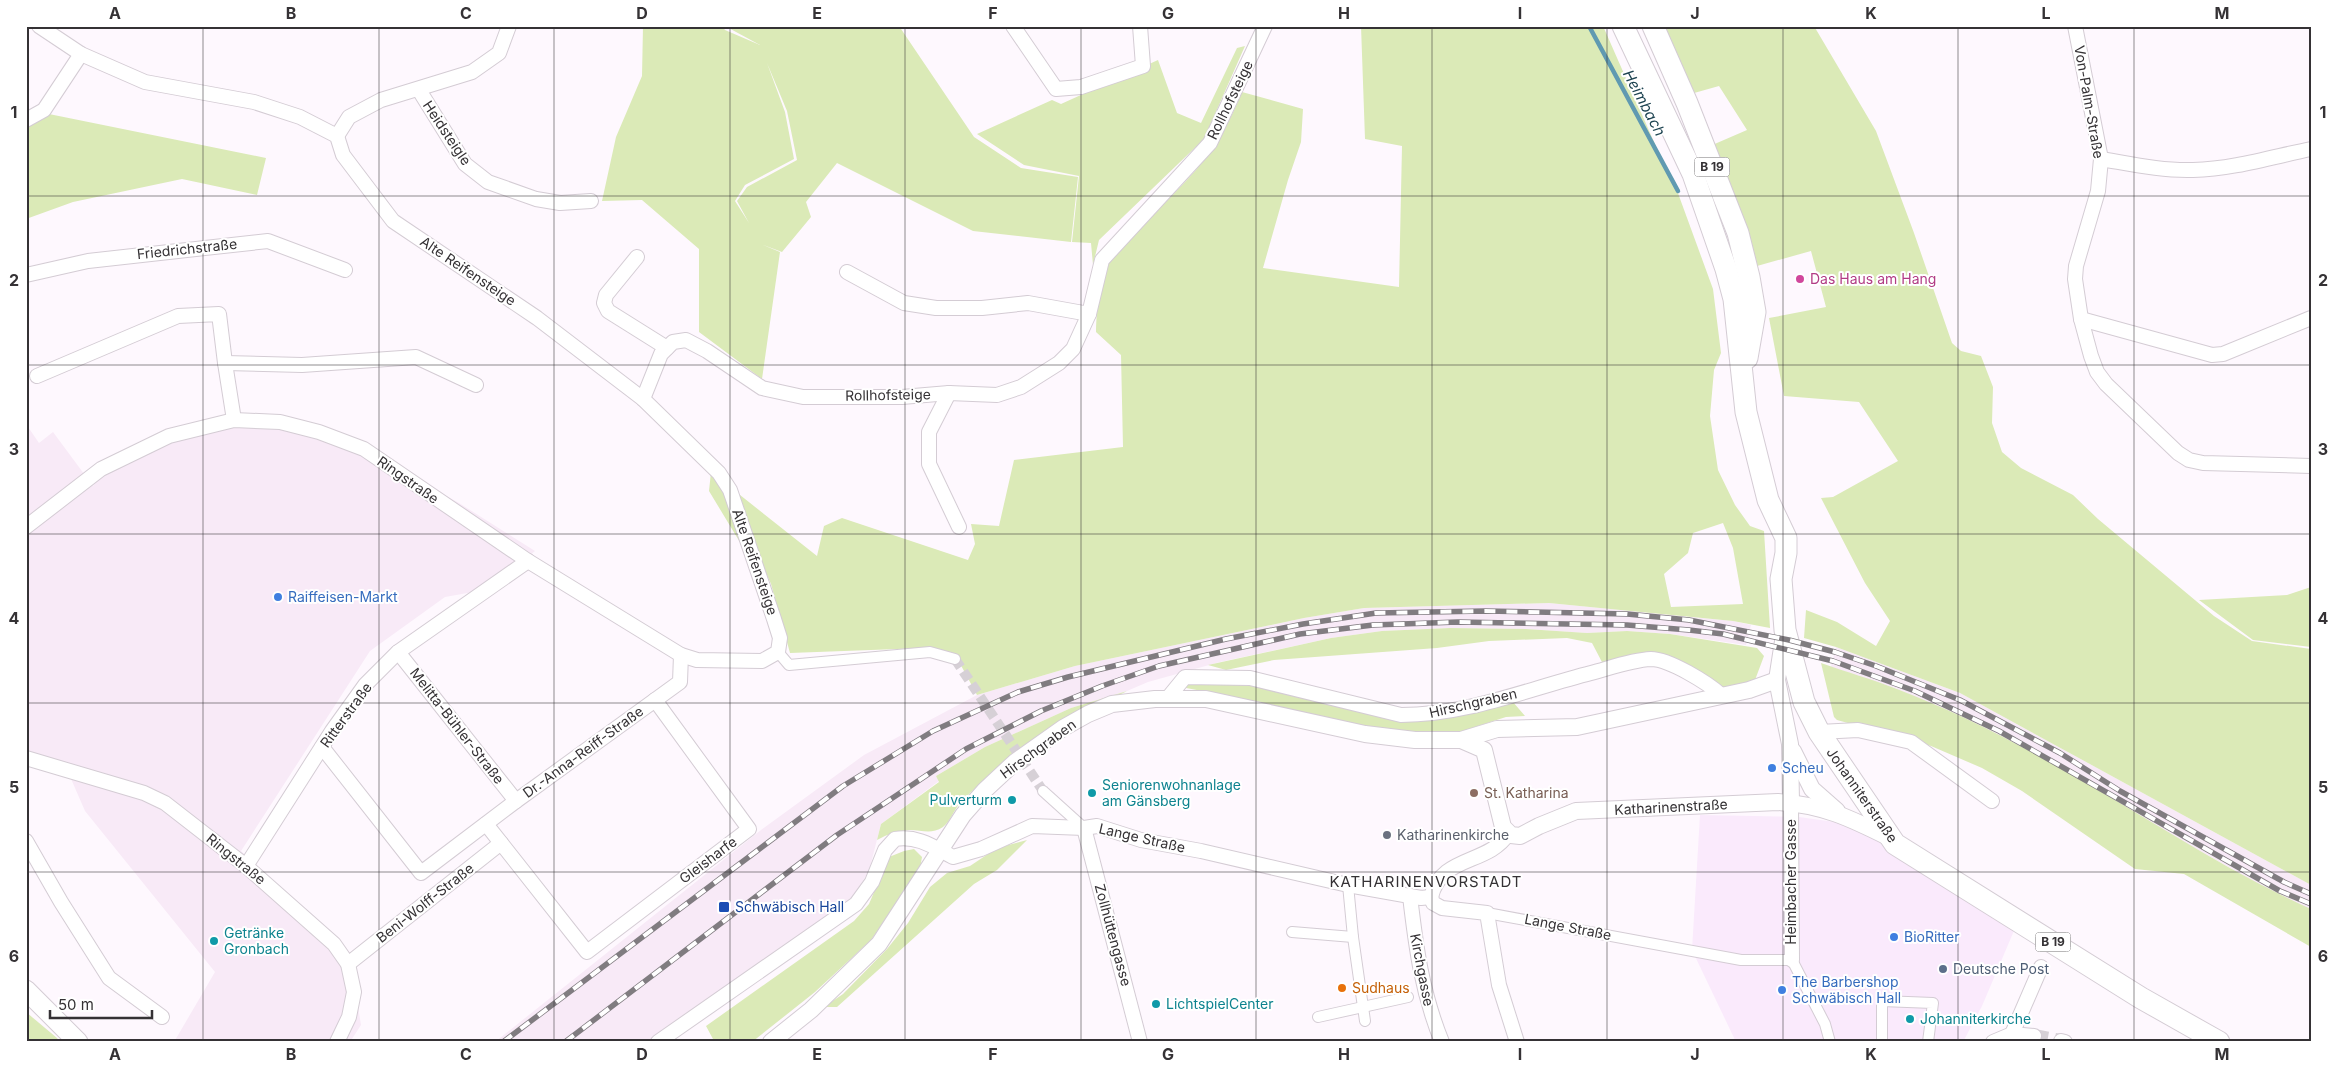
<svg xmlns="http://www.w3.org/2000/svg" width="2337" height="1068" font-family="Inter,sans-serif">
<style>
.commercial{fill:#faeafc}
.built{fill:#f8eaf7}
.green{fill:#dbeab7;fill-rule:evenodd}
.lines{fill:none;stroke-linecap:round;stroke-linejoin:round}
.stream{stroke:#609ab1;stroke-width:4.5}
.pedestrian-tunnel{stroke:#d6d0d6;stroke-width:10;stroke-dasharray:10 5;stroke-linecap:butt}
.minor-tunnel{stroke:#d6d0d6;stroke-width:14;stroke-dasharray:14 7;stroke-linecap:butt}
.pedestrian-casing{stroke:#d4ccd4;stroke-width:12}
.minor-casing{stroke:#d4ccd4;stroke-width:16}
.tertiary-casing{stroke:#d4ccd4;stroke-width:18}
.secondary-casing{stroke:#d4ccd4;stroke-width:21}
.primary-casing{stroke:#d4ccd4;stroke-width:23}
.pedestrian{stroke:#fff;stroke-width:10}
.minor{stroke:#fff;stroke-width:14}
.tertiary{stroke:#fff;stroke-width:16}
.secondary{stroke:#fff;stroke-width:19}
.primary{stroke:#fff;stroke-width:21}
.rail-casing{stroke:#807c80;stroke-width:5.5}
.rail{stroke:#fff;stroke-width:4;stroke-dasharray:11;stroke-linecap:butt}
.grid{fill:none;stroke:#353235;stroke-width:1;stroke-opacity:0.55}
.hotel-dot{fill:#d1479c;stroke:#fff;stroke-width:2}
.shop-dot{fill:#3f7fe0;stroke:#fff;stroke-width:2}
.culture-dot{fill:#0f9aa8;stroke:#fff;stroke-width:2}
.education-dot{fill:#8d6e63;stroke:#fff;stroke-width:2}
.worship-dot{fill:#6b7280;stroke:#fff;stroke-width:2}
.transit-dot{fill:#1a4fb4;stroke:#fff;stroke-width:2}
.service-dot{fill:#5c6f8a;stroke:#fff;stroke-width:2}
.food-dot{fill:#e8710a;stroke:#fff;stroke-width:2}
.labels{text-anchor:middle;stroke-width:4;stroke-linejoin:round;paint-order:stroke}
.shield{fill:#fff;stroke:#727072;stroke-width:1}
.shield-label{font-size:12px;font-weight:bold;fill:#353235}
.street-label{font-size:14px;fill:#353235;stroke:#fff}
.hotel-label{font-size:14px;fill:#b23c85;stroke:#fff;text-anchor:start}
.shop-label{font-size:14px;fill:#366cbe;stroke:#fff;text-anchor:start}
.culture-label{font-size:14px;fill:#0d838f;stroke:#fff;text-anchor:start}
.education-label{font-size:14px;fill:#785e54;stroke:#fff;text-anchor:start}
.worship-label{font-size:14px;fill:#5b616d;stroke:#fff;text-anchor:start}
.transit-label{font-size:14px;fill:#164399;stroke:#fff;text-anchor:start}
.service-label{font-size:14px;fill:#4e5e75;stroke:#fff;text-anchor:start}
.food-label{font-size:14px;fill:#c56008;stroke:#fff;text-anchor:start}
.water-label{font-size:15px;font-style:italic;fill:#1d4351;stroke:#fff}
.neighbourhood-label{font-size:15px;letter-spacing:1px;fill:#353235;stroke:#fff}
.neatline{fill:none;stroke:#353235;stroke-width:2}
.grid-label{font-size:16px;text-anchor:middle;font-weight:bold;fill:#353235}
</style>
<rect width="100%" height="100%" fill="#fef8fe"/>
<polygon class="commercial" points="1700,815 1799,817 1870,827 2016,926 1982,1006 1963,1042 1736,1042 1692,950"/>
<g class="built">
<polygon points="26,424 39,443 53,432 93,486 103,471 168,439 236,425 334,434 459,503 535,551 490,589 445,597 370,651 241,851 349,952 361,1025 350,1042 174,1042 215,972 85,811 65,765 26,754"/>
<polygon points="1549,603 1733,621 1751,625 1746,645 1670,634 1627,631 1587,633 1526,629 1450,628 1382,631 1331,638 1220,662 1148,682 1127,691 1071,708 985,747 936,776 939,781 881,824 869,871 850,901 656,1042 495,1042 761,830 864,755 977,695 1075,666 1304,618 1364,608"/>
<polygon points="1836,647 1960,693 2311,885 2311,909 2280,896 2177,838 2058,767 1972,722 1895,688 1831,667"/>
</g>
<g class="green">
<path d="M643 26H722L725 30 760 45 725 26H899L974 137 1021 168 1078 177 1071 242 973 231 837 163 806 202 811 217 782 252 761 244 780 252 762 379 699 332V249L642 200 602 201 616 137 642 76ZM767 63 787 111 797 160 747 187 737 201 749 223 735 201 745 185 794 159 785 112Z"/>
<path d="M1361 26H1603L1658 151 1675 185 1713 289 1721 353 1714 370 1710 416 1718 470 1735 505 1750 526 1764 531 1770 628 1733 621 1549 603 1364 608 1304 618 1075 666 977 695 957 658 925 648 790 653 771 584 757 553 741 544 709 491 711 472 817 556 824 526 842 518 968 560 975 544 971 524 999 526 1014 460 1123 447 1121 355 1096 332C1097 306 1098 273 1114 251 1124 237 1141 226 1153 214 1197 172 1219 148 1242 92L1303 109 1301 142 1288 180 1263 268 1399 287 1402 146 1365 139ZM1723 523 1733 548 1743 604 1671 607 1664 574 1688 553 1693 533Z"/>
<polygon points="1659,26 1814,26 1876,131 1914,233 1952,343 1961,351 1981,356 1993,387 1992,423 2002,452 2021,468 2073,495 2098,519 2214,616 2252,641 2311,649 2311,885 1960,693 1836,647 1804,638 1806,610 1837,622 1876,646 1890,621 1865,583 1821,498 1833,497 1898,461 1859,402 1784,396 1769,318 1826,307 1811,251 1757,266 1710,146 1747,130 1719,86 1687,95"/>
<polygon points="1245,46 1204,139 1099,240 1093,265 1091,243 1072,242 1079,176 1024,165 977,134 1052,100 1061,104 1158,60 1177,113 1201,123 1237,48"/>
<polygon points="44,113 266,158 257,195 182,179 73,202 26,219 26,122"/>
<polygon points="2311,587 2311,647 2253,640 2199,600 2287,595"/>
<polygon points="1450,628 1526,629 1587,633 1627,631 1670,634 1757,648 1764,656 1755,680 1724,691 1671,661 1603,664 1592,643 1567,638 1489,641 1437,648 1274,660 1226,670 1208,665 1331,638 1382,631"/>
<path d="M1821 663C1846 672 1872 679 1897 689 1952 710 2005 737 2057 766 2142 814 2222 869 2311 909V947L2184 874 2135 869 2022 791 1982 768 1931 746 1837 720 1834 717Z"/>
<polygon points="1186,680 1284,689 1404,720 1436,720 1513,702 1525,716 1506,717 1453,734 1427,736 1358,727 1244,699 1181,687"/>
<path d="M1127 691C1095 708 1053 722 1026 745 1003 763 981 782 960 803 954 810 950 822 943 827 931 835 922 830 910 830 897 831 888 834 877 840L881 824 939 782 936 776 985 747 1071 708Z"/>
<polygon points="1027,840 997,870 974,884 837,1007 824,1007 843,994 887,949 908,923 930,887 947,873 970,866 997,848"/>
<polygon points="914,849 922,857 920,869 871,940 815,992 752,1042 709,1042 713,1039 706,1026 854,921 869,904 889,857 904,851"/>
<polygon points="26,1012 57,1038 60,1042 26,1042"/>
</g>
<g class="lines">
<polyline class="stream" points="1589,26 1678,191"/>
<polyline class="pedestrian-tunnel" points="955,659 1043,791"/>
<polyline class="minor-tunnel" points="2034,1036 2061,1041"/>
<g class="pedestrian-casing">
<g id="pedestrian">
<polyline points="778,652 789,665 930,652 955,659"/>
<polyline points="1043,791 1084,828"/>
<polyline points="1348,885 1353,937 1365,1021"/>
<polyline points="1487,913 1741,960 1792,960 1825,1024 1830,1042"/>
<polyline points="1292,932 1353,937"/>
<polyline points="1318,1017 1408,997"/>
<polyline points="1882,1042 1882,1001 1933,1003 1928,1042"/>
</g>
</g>
<g class="minor-casing">
<g id="minor">
<polyline points="1013,26 1056,89 1081,87 1143,66 1140,26"/>
<polyline points="2075,26 2101,159 2098,191 2076,266 2075,279 2081,319 2091,356 2097,372 2106,384 2178,453 2189,460 2203,463 2311,466"/>
<polyline points="419,90 465,164 488,182 536,199 560,203 591,201"/>
<polyline points="26,120 44,110 81,54"/>
<polyline points="337,136 349,117 381,100 472,72 499,53 509,26"/>
<path d="M2101 159C2131 164 2162 171 2193 170 2233 169 2272 157 2311 149"/>
<polyline points="637,257 606,295 604,303 608,311 667,348"/>
<polyline points="847,272 904,303 936,308 982,308 1028,303 1089,314"/>
<polyline points="26,275 88,261 268,241 345,270"/>
<polyline points="2081,319 2212,355 2223,354 2311,318"/>
<polyline points="225,363 302,365 416,357 476,385"/>
<polyline points="37,376 178,316 219,314 225,363 234,420"/>
<polyline points="949,393 929,432 929,464 959,527"/>
<polyline points="643,399 661,354 673,342 686,340 707,351 762,388 803,397 902,397 949,393 997,395 1021,387 1059,363 1073,349 1089,314 1102,260 1210,143 1265,26"/>
<polyline points="26,527 101,469 169,436 234,420 280,422 319,432 364,449 528,561 681,655 697,660 762,661 778,652 780,638 774,619 730,490 719,473 643,399 537,318 393,221 343,155 337,136 300,117 254,102 145,82 81,54 39,26"/>
<polyline points="398,652 516,801"/>
<path d="M1167 699 1185 677 1250 678 1401 715C1467 715 1528 689 1591 673 1610 668 1631 660 1651 659 1669 659 1708 683 1721 695"/>
<polyline points="1819,732 1858,730 1911,742 1992,801"/>
<polyline points="322,747 421,873 516,801 680,682 681,655"/>
<polyline points="26,758 144,793 165,803 246,866 334,944 348,964 354,992 349,1017 337,1042"/>
<polyline points="1791,803 1792,960"/>
<polyline points="486,824 587,952 749,829 655,700"/>
<polyline points="1084,828 1140,1042"/>
<polyline points="26,841 61,902 109,978 162,1017"/>
<polyline points="246,866 332,731 365,685 398,652 528,561"/>
<path d="M1410 896C1416 948 1422 993 1442 1042"/>
<polyline points="1431,897 1433,903 1442,908 1487,913 1499,985 1517,1042"/>
<path d="M1431 897C1441 855 1488 865 1508 834"/>
<polyline points="348,964 501,843"/>
<polyline points="2012,1034 2041,967"/>
<polyline points="2061,1041 2065,1042"/>
<path d="M658 1042 856 904 872 882 885 850 895 839C917 835 934 847 953 857L981 849 1032 826 1084 828 1097 826 1141 840 1201 851 1348 885 1421 898 1431 897"/>
<polyline points="1993,1042 2012,1034 2034,1036"/>
</g>
</g>
<g class="tertiary-casing">
<g id="tertiary">
<polyline points="1784,635 1777,680 1790,744 1791,803"/>
<path d="M1461 740 1484 750 1503 827 1511 835 1520 836 1539 826 1576 811 1778 802C1823 805 1850 818 1890 838"/>
<polyline points="1793,751 1812,789 1837,811"/>
<polyline points="771,1042 811,1010 879,944 963,815 985,790 1015,762 1063,728 1088,714 1112,704 1155,699 1206,699 1365,734 1415,740 1461,740 1497,729 1577,727 1749,690 1777,680"/>
</g>
</g>
<g class="secondary-casing">
<polyline id="secondary" points="26,990 78,1042"/>
</g>
<g class="primary-casing">
<g id="primary">
<polyline points="1623,26 1693,174 1726,269 1734,299 1746,412 1768,500 1786,538 1786,553 1781,579 1785,630 1804,702 1819,732 1895,844 2141,998 2219,1042"/>
<polyline points="1653,26 1687,103 1738,233 1749,277 1755,312 1747,358"/>
</g>
</g>
<use href="#pedestrian" class="pedestrian"/>
<use href="#minor" class="minor"/>
<use href="#tertiary" class="tertiary"/>
<use href="#secondary" class="secondary"/>
<use href="#primary" class="primary"/>
<g class="rail-casing">
<g id="rail">
<polyline points="503,1042 843,786 933,731 1018,692 1068,677 1226,639 1303,624 1376,613 1485,611 1627,614 1689,620 1789,640 1835,652 1876,666 1960,700 2060,753 2120,791 2284,882 2311,894"/>
<polyline points="565,1042 837,835 966,749 1041,711 1102,686 1159,666 1300,634 1373,625 1458,622 1627,625 1689,630 1723,634 1833,661 1915,691 1999,731 2280,891 2311,904"/>
</g>
</g>
<use href="#rail" class="rail"/>
</g>
<path class="grid" d="M203 26V1042M379 26V1042M554 26V1042M730 26V1042M905 26V1042M1081 26V1042M1256 26V1042M1432 26V1042M1607 26V1042M1783 26V1042M1958 26V1042M2134 26V1042M26 196H2311M26 365H2311M26 534H2311M26 703H2311M26 872H2311"/>
<circle class="hotel-dot" cx="1800" cy="279" r="5"/>
<g class="shop-dot">
<circle cx="278" cy="597" r="5"/>
<circle cx="1772" cy="768" r="5"/>
<circle cx="1894" cy="937" r="5"/>
<circle cx="1782" cy="990" r="5"/>
</g>
<g class="culture-dot">
<circle cx="1092" cy="793" r="5"/>
<circle cx="1012" cy="800" r="5"/>
<circle cx="214" cy="941" r="5"/>
<circle cx="1156" cy="1004" r="5"/>
<circle cx="1910" cy="1019" r="5"/>
</g>
<circle class="education-dot" cx="1474" cy="793" r="5"/>
<circle class="worship-dot" cx="1387" cy="835" r="5"/>
<rect class="transit-dot" x="718" y="901" width="12" height="12" rx="2.5"/>
<circle class="service-dot" cx="1943" cy="969" r="5"/>
<circle class="food-dot" cx="1342" cy="988" r="5"/>
<g class="labels">
<g class="shield">
<rect x="1694.5" y="157.5" width="35" height="19" rx="4"/>
<rect x="2035.5" y="932.5" width="35" height="19" rx="4"/>
</g>
<g class="shield-label">
<text x="1712" y="171">B 19</text>
<text x="2053" y="946">B 19</text>
</g>
<g class="street-label">
<text transform="translate(1230 100) rotate(-64)" y="5">Rollhofsteige</text>
<text transform="translate(2089 102) rotate(80)" y="5">Von-Palm-Straße</text>
<text transform="translate(447 133) rotate(56)" y="5">Heidsteigle</text>
<text transform="translate(187 249) rotate(-6)" y="5">Friedrichstraße</text>
<text transform="translate(468 271) rotate(34)" y="5">Alte Reifensteige</text>
<text transform="translate(888 395) rotate(-1)" y="5">Rollhofsteige</text>
<text transform="translate(408 480) rotate(35)" y="5">Ringstraße</text>
<text transform="translate(755 562) rotate(71)" y="5">Alte Reifensteige</text>
<text transform="translate(1473 703) rotate(-13)" y="5">Hirschgraben</text>
<text transform="translate(346 715) rotate(-54)" y="5">Ritterstraße</text>
<text transform="translate(457 726) rotate(52)" y="5">Melitta-Bühler-Straße</text>
<text transform="translate(1038 749) rotate(-36)" y="5">Hirschgraben</text>
<text transform="translate(583 752) rotate(-36)" y="5">Dr.-Anna-Reiff-Straße</text>
<text transform="translate(1862 795) rotate(55)" y="5">Johanniterstraße</text>
<text transform="translate(1671 807) rotate(-3)" y="5">Katharinenstraße</text>
<text transform="translate(1142 838) rotate(13)" y="5">Lange Straße</text>
<text transform="translate(236 859) rotate(39)" y="5">Ringstraße</text>
<text transform="translate(708 860) rotate(-37)" y="5">Gleisharfe</text>
<text transform="translate(1791 882) rotate(-90)" y="5">Heimbacher Gasse</text>
<text transform="translate(425 903) rotate(-38)" y="5">Beni-Wolff-Straße</text>
<text transform="translate(1568 927) rotate(11)" y="5">Lange Straße</text>
<text transform="translate(1113 935) rotate(75)" y="5">Zollhüttengasse</text>
<text transform="translate(1422 970) rotate(79)" y="5">Kirchgasse</text>
</g>
<g class="hotel-label">
<text x="1810" y="284">Das Haus am Hang</text>
</g>
<g class="shop-label">
<text x="288" y="602">Raiffeisen-Markt</text>
<text x="1782" y="773">Scheu</text>
<text x="1904" y="942">BioRitter</text>
<text x="1792" y="987">The Barbershop<tspan x="1792" dy="16">Schwäbisch Hall</tspan></text>
</g>
<g class="culture-label">
<text x="1102" y="790">Seniorenwohnanlage<tspan x="1102" dy="16">am Gänsberg</tspan></text>
<text x="1002" y="805" text-anchor="end">Pulverturm</text>
<text x="224" y="938">Getränke<tspan x="224" dy="16">Gronbach</tspan></text>
<text x="1166" y="1009">LichtspielCenter</text>
<text x="1920" y="1024">Johanniterkirche</text>
</g>
<g class="education-label">
<text x="1484" y="798">St. Katharina</text>
</g>
<g class="worship-label">
<text x="1397" y="840">Katharinenkirche</text>
</g>
<g class="transit-label">
<text x="735" y="912">Schwäbisch Hall</text>
</g>
<g class="service-label">
<text x="1953" y="974">Deutsche Post</text>
</g>
<g class="food-label">
<text x="1352" y="993">Sudhaus</text>
</g>
<g class="water-label">
<text transform="translate(1644 103) rotate(62)" y="5">Heimbach</text>
</g>
<g class="neighbourhood-label">
<text x="1426" y="887">KATHARINENVORSTADT</text>
</g>
</g>
<rect width="2337" height="1068" fill="none" stroke="#ffffff" stroke-width="55"/>
<path d="M50 1010v8h102v-8" fill="none" stroke="#353235" stroke-width="2.5"/>
<text x="58" y="1010" font-size="15" fill="#353235" stroke="#ffffff" stroke-width="4" paint-order="stroke">50 m</text>
<rect x="28" y="28" width="2282" height="1012" class="neatline"/>
<g class="grid-label">
<text x="115" y="19">A</text>
<text x="291" y="19">B</text>
<text x="466" y="19">C</text>
<text x="642" y="19">D</text>
<text x="817" y="19">E</text>
<text x="993" y="19">F</text>
<text x="1168" y="19">G</text>
<text x="1344" y="19">H</text>
<text x="1520" y="19">I</text>
<text x="1695" y="19">J</text>
<text x="1871" y="19">K</text>
<text x="2046" y="19">L</text>
<text x="2222" y="19">M</text>
<text x="14" y="118">1</text>
<text x="2323" y="118">1</text>
<text x="14" y="286">2</text>
<text x="2323" y="286">2</text>
<text x="14" y="455">3</text>
<text x="2323" y="455">3</text>
<text x="14" y="624">4</text>
<text x="2323" y="624">4</text>
<text x="14" y="793">5</text>
<text x="2323" y="793">5</text>
<text x="14" y="962">6</text>
<text x="2323" y="962">6</text>
<text x="115" y="1060">A</text>
<text x="291" y="1060">B</text>
<text x="466" y="1060">C</text>
<text x="642" y="1060">D</text>
<text x="817" y="1060">E</text>
<text x="993" y="1060">F</text>
<text x="1168" y="1060">G</text>
<text x="1344" y="1060">H</text>
<text x="1520" y="1060">I</text>
<text x="1695" y="1060">J</text>
<text x="1871" y="1060">K</text>
<text x="2046" y="1060">L</text>
<text x="2222" y="1060">M</text>
</g>
</svg>
